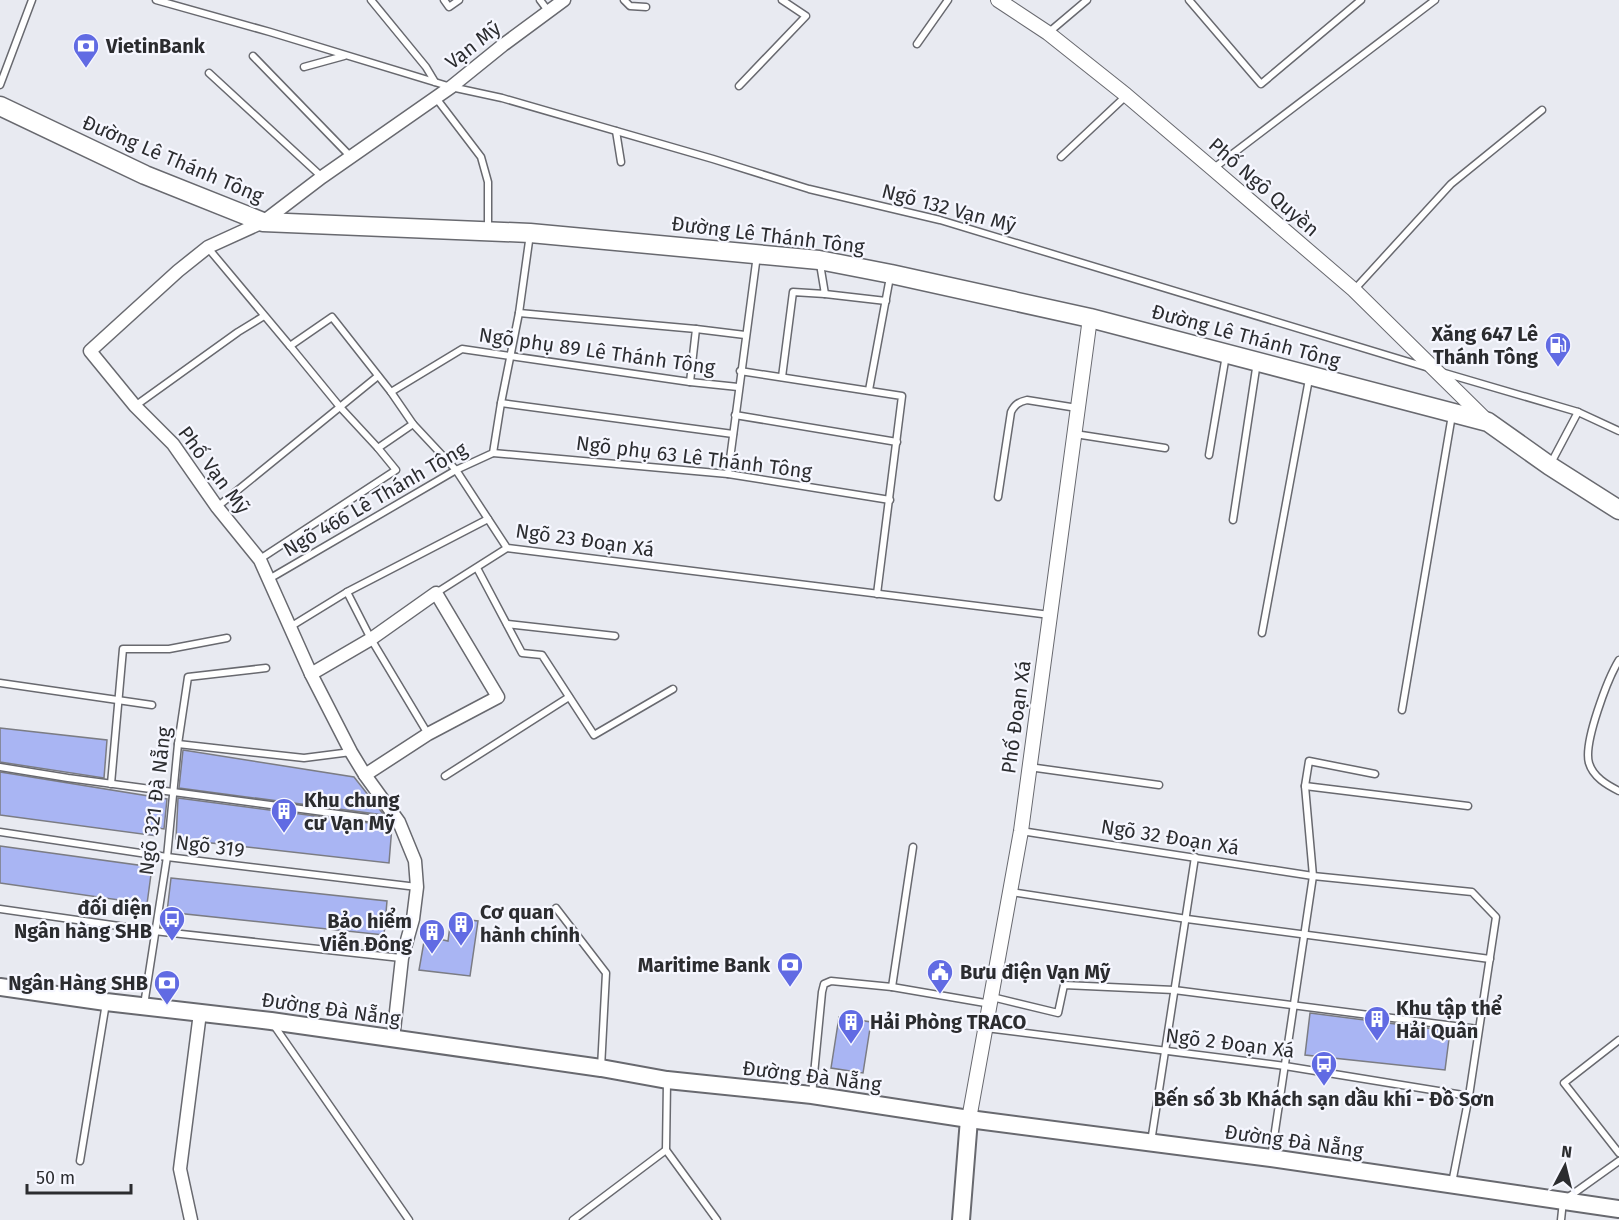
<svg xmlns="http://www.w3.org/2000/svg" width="1619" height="1220" font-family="'Fira Sans',sans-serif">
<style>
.building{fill:#a9b5f3;stroke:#7b7c83;stroke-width:1.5}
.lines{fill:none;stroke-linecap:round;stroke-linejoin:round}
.service-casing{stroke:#68696f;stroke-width:9}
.minor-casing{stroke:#68696f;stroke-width:15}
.tertiary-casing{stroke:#68696f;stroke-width:16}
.secondary-casing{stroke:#68696f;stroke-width:20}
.primary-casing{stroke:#68696f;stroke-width:21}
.service{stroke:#fff;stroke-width:6}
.minor{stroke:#fff;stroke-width:12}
.tertiary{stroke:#fff;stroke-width:14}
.secondary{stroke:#fff;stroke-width:16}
.primary{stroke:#fff;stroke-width:18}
.labels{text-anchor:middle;stroke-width:4.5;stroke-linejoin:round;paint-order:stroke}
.street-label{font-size:20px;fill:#2b2c2f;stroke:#f6f7ff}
.poi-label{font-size:20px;font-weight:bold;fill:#2b2c2f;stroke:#f6f7ff;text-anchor:start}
</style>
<rect width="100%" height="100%" fill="#e8eaf1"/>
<g class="building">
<polygon points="0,728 107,740 104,778 0,762"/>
<polygon points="183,750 354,777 384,815 179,788"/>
<polygon points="0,772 167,799 164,829 158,828 157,836 0,815"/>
<polygon points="178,798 392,826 389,863 176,839"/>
<polygon points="0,846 152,867 147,904 0,883"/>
<polygon points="171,878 387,901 384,935 167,912"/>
<polygon points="451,918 478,921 470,976 419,970 425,936 448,941"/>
<polygon points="1310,1013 1450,1031 1445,1070 1305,1055"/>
<polygon points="839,1017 871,1022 863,1073 831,1068"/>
</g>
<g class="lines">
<g class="service-casing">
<g id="service">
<polyline points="156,0 270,32 451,87 502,98 713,159 809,189 940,220 1429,368"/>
<polyline points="371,0 426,67 435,82"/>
<polyline points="444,0 449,7 459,0"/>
<polyline points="540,0 549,12"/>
<polyline points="624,0 630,6 646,7"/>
<polyline points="1189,0 1261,84 1361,0"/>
<polyline points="1048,33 1087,0"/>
<polyline points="917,44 948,0"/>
<polyline points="253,56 351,157"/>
<polyline points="304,67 344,56"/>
<polyline points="209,73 322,177"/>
<polyline points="0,85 32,0"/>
<polyline points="739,86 806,16 782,0"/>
<polyline points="436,98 481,157 488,182 488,231"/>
<polyline points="616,131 621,162"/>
<polyline points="1061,157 1126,96"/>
<polyline points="1214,168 1435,0"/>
<polyline points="208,248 290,346 332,317 391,392 413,424 456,470 507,548 1050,615"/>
<polyline points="1354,290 1451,184 1542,110"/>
<polyline points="825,294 886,301"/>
<polyline points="519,313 696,329 690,382"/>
<polyline points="696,329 745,335"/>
<polyline points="290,346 340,407 378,448"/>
<polyline points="740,371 902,396 877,594"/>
<polyline points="1441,372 1578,412 1619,431"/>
<polyline points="782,377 793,292 825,294 820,264"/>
<polyline points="869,390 890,277"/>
<polyline points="391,392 462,349 690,382 738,387"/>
<polyline points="501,403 733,434"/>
<polyline points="135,406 238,332 264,316"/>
<polyline points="735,415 897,442"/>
<polyline points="1075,434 1165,448"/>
<polyline points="493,453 728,474 890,500"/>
<polyline points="1209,455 1226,355"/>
<polyline points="1551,463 1578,412"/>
<polyline points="728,474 757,255"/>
<path d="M998 497 1011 412C1015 404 1019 402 1027 400L1077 408"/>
<polyline points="217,507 378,376"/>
<polyline points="1233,520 1257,362"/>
<polyline points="260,559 396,470 378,448 413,424"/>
<polyline points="477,568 522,653 542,655 594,735 673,689"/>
<polyline points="269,579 456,470 493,453 501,403 519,313 530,234"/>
<polyline points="347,592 371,639 428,734"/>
<polyline points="436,593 507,548"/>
<polyline points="507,624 615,636"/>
<polyline points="290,627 347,592 488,519"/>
<polyline points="1262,633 1309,379"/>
<path d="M1619 660C1608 678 1583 743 1589 763 1593 777 1607 785 1619 791"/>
<polyline points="0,683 152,705"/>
<polyline points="1402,710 1452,415"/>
<polyline points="178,744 304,758 351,752"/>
<polyline points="0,767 68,778 398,822"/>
<polyline points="1029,767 1159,785"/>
<polyline points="445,776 569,697"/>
<polyline points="111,784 123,649 169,649 227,638"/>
<polyline points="1305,786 1468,806"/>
<polyline points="1021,831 1313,876 1472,892 1496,917 1469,1096 1452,1183"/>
<polyline points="0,832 167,857 417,887"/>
<polyline points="1011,892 1187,919 1490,959"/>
<polyline points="556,908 606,973 601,1068"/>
<polyline points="0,909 154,931 401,958"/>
<polyline points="892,987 913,847"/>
<polyline points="992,997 1058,1013 1064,985 1174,990 1478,1029"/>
<polyline points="144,1005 167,857 178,744 188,677 266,668"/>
<polyline points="273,1024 409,1220"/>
<polyline points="986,1028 1285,1066 1469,1096"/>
<polyline points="1619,1040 1564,1083 1619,1153"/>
<polyline points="667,1082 666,1150 717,1220"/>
<polyline points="812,1095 822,992 824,984 831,981 892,987 991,1004"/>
<polyline points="1151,1142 1195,857"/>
<polyline points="1271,1158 1313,876 1305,786 1309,761 1375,774"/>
<polyline points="80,1161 106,1003"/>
<polyline points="573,1220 666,1150"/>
<polyline points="1561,1220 1563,1201 1619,1161"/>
</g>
</g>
<g class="minor-casing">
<g id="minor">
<polyline points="311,674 371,639 436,593 498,697 428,734 365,775"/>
<polyline points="393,1039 402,958 413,919 417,887 415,861 399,822 365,775 351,752 311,674 260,560 217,507 173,444 135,406 90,351 178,271 208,247 263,222 322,177 451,87 503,45 564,0"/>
<polyline points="191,1220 180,1169 200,1013"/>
</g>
</g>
<g class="tertiary-casing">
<g id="tertiary">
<polyline points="998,0 1048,33 1126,95 1213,169 1354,290 1487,421"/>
<polyline points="969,1119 1021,831 1090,318"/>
</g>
</g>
<g class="secondary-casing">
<g id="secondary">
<polyline points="0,987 106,1002 271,1021 601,1068 667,1080 812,1095 969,1119 1271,1158 1619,1209"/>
<polyline points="961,1220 969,1119"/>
</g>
</g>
<g class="primary-casing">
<polyline id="primary" points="0,106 145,175 263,222 530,233 819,260 891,274 1090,318 1488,422 1550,466 1619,510"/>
</g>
<use href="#service" class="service"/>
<use href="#minor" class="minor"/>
<use href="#tertiary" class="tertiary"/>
<use href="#secondary" class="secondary"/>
<use href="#primary" class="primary"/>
</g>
<defs>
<g id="bank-pin" transform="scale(1.35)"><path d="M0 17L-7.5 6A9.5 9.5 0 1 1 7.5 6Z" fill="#616be3" stroke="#f6f7ff"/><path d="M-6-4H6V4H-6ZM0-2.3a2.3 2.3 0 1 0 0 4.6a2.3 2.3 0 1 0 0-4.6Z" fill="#fff"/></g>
<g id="fuel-pin" transform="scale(1.35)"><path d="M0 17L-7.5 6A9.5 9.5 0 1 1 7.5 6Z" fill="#616be3" stroke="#f6f7ff"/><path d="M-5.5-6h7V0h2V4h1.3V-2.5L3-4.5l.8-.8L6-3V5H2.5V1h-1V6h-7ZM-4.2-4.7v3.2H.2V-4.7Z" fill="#fff"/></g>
<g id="building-pin" transform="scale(1.35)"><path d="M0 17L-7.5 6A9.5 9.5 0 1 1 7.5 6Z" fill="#616be3" stroke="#f6f7ff"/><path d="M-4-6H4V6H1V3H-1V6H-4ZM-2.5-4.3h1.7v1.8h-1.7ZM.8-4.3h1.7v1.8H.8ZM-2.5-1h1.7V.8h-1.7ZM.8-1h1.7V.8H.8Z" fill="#fff"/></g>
<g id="bus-pin" transform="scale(1.35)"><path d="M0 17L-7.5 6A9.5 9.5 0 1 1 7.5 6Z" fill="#616be3" stroke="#f6f7ff"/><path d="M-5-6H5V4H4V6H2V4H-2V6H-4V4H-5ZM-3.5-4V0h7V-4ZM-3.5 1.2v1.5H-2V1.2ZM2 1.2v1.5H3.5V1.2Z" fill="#fff"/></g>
<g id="civic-pin" transform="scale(1.35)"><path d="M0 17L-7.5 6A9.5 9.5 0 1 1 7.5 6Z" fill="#616be3" stroke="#f6f7ff"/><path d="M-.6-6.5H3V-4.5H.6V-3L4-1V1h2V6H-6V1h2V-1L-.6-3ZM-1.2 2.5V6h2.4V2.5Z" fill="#fff"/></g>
</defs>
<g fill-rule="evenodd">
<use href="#bank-pin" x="86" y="46"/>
<use href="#fuel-pin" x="1558" y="345"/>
<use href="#building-pin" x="284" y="811"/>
<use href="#bus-pin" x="172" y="919"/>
<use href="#building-pin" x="461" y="924"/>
<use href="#building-pin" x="432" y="932"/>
<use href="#bank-pin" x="790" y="965"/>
<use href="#civic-pin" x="940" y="972"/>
<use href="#bank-pin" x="167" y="983"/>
<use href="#building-pin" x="1377" y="1019"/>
<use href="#building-pin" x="851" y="1022"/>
<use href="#bus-pin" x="1324" y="1064"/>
</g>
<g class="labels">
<g class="street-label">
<text transform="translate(473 45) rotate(-38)" y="7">Vạn Mỹ</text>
<text transform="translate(173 159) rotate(23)" y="7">Đường Lê Thánh Tông</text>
<text transform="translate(1264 187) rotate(41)" y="7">Phố Ngô Quyền</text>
<text transform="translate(949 208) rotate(15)" y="7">Ngõ 132 Vạn Mỹ</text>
<text transform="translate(768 235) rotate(7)" y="7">Đường Lê Thánh Tông</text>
<text transform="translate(1246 336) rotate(15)" y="7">Đường Lê Thánh Tông</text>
<text transform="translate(597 351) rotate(8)" y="7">Ngõ phụ 89 Lê Thánh Tông</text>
<text transform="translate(694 457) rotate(7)" y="7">Ngõ phụ 63 Lê Thánh Tông</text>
<text transform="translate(214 470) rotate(53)" y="7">Phố Vạn Mỹ</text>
<text transform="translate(375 499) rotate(-30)" y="7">Ngõ 466 Lê Thánh Tông</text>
<text transform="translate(585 540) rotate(8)" y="7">Ngõ 23 Đoạn Xá</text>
<text transform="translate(1016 717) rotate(-82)" y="7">Phố Đoạn Xá</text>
<text transform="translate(155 801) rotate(-83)" y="7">Ngõ 321 Đà Nẵng</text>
<text transform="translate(1170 837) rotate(9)" y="7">Ngõ 32 Đoạn Xá</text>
<text transform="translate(210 846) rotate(7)" y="7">Ngõ 319</text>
<text transform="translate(331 1009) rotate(8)" y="7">Đường Đà Nẵng</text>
<text transform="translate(1230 1043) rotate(7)" y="7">Ngõ 2 Đoạn Xá</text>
<text transform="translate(812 1076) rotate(7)" y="7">Đường Đà Nẵng</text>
<text transform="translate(1294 1141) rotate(8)" y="7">Đường Đà Nẵng</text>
</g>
<g class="poi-label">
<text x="106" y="53">VietinBank</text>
<text x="1538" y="341" text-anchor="end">Xăng 647 Lê<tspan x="1538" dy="23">Thánh Tông</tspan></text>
<text x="304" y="807">Khu chung<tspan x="304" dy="23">cư Vạn Mỹ</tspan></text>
<text x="152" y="915" text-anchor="end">đối diện<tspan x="152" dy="23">Ngân hàng SHB</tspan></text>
<text x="480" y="919">Cơ quan<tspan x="480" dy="23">hành chính</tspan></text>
<text x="412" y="928" text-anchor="end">Bảo hiểm<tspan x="412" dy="23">Viễn Đông</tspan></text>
<text x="770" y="972" text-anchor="end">Maritime Bank</text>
<text x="960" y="979">Bưu điện Vạn Mỹ</text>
<text x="148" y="990" text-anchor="end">Ngân Hàng SHB</text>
<text x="1396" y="1015">Khu tập thể<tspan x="1396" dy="23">Hải Quân</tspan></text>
<text x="870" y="1029">Hải Phòng TRACO</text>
<text x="1324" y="1106" text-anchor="middle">Bến số 3b Khách sạn dầu khí - Đồ Sơn</text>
</g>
</g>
<g transform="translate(1565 1166) rotate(7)" stroke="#f6f7ff" stroke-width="4.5" paint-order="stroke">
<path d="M0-4.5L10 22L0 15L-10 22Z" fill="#2b2c2f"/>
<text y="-9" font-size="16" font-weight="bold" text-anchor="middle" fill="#2b2c2f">N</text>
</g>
<path d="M27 1184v9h104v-9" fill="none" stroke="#2b2c2f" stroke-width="3"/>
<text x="36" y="1184" font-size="18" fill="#2b2c2f" stroke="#f6f7ff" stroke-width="4.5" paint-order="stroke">50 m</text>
</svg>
